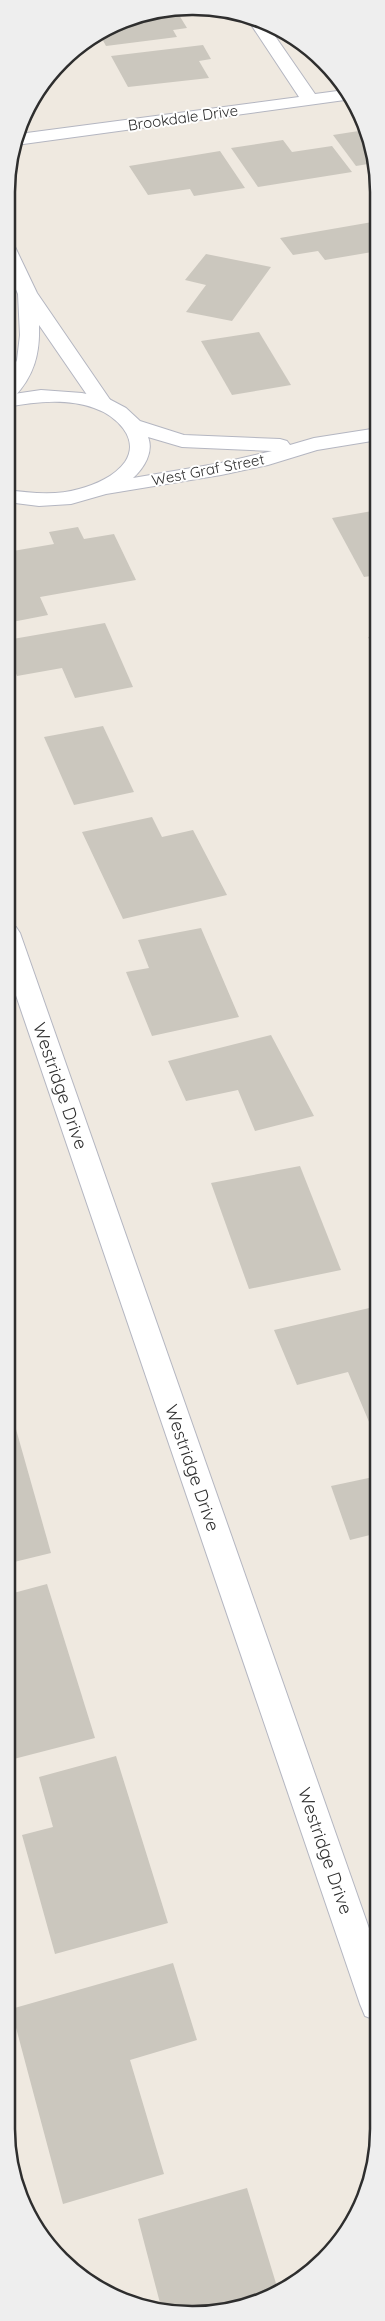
<svg xmlns="http://www.w3.org/2000/svg" width="385" height="2321" font-family="Quicksand,sans-serif">
<style>
.building{fill:#cbc7be}
.lines{fill:none;stroke-linecap:round;stroke-linejoin:round}
.minor-casing{stroke:#b4b6c1;stroke-width:2}
.tertiary-casing{stroke:#b4b6c1;stroke-width:2}
.secondary-casing{stroke:#b4b6c1;stroke-width:2}
.minor{fill:#fff;fill-rule:evenodd}
.tertiary{fill:#fff;fill-rule:evenodd}
.secondary{fill:#fff;fill-rule:evenodd}
.labels{text-anchor:middle;stroke-width:4;stroke-linejoin:round;paint-order:stroke}
.far-street-label{font-size:15px;fill:#2e2e2e;stroke:#fff}
.street-label{font-size:18px;fill:#2e2e2e;stroke:#fff}
.rim{fill:none;stroke:#2e2e2e;stroke-width:2.5}
</style>
<rect width="100%" height="100%" fill="#efe9e0"/>
<g class="building">
<polygon points="176,10 187,28 173,30 177,37 106,46 100,35 133,16"/>
<polygon points="203,45 211,59 199,61 209,78 128,87 111,56"/>
<polygon points="365,130 374,163 356,166 333,135"/>
<polygon points="283,140 292,152 332,146 352,172 258,187 231,148"/>
<polygon points="220,151 245,188 194,196 190,189 148,195 129,166"/>
<polygon points="378,221 378,251 325,260 318,251 293,255 280,238"/>
<polygon points="206,254 271,267 232,321 186,312 206,285 185,280"/>
<polygon points="259,332 291,385 232,395 201,341"/>
<polygon points="378,510 378,575 364,577 332,518"/>
<polygon points="78,527 84,539 114,534 136,580 40,597 48,615 7,623 7,552 54,544 49,532"/>
<polygon points="105,623 133,687 75,698 62,668 17,676 7,649 7,640"/>
<polygon points="378,635 378,656 368,637"/>
<polygon points="103,726 134,792 74,805 44,737"/>
<polygon points="152,817 162,837 193,830 227,895 123,919 82,832"/>
<polygon points="201,928 239,1017 152,1036 126,972 149,968 138,940"/>
<polygon points="271,1035 314,1116 255,1131 238,1090 186,1101 168,1061"/>
<polygon points="300,1166 341,1270 249,1289 211,1183"/>
<polygon points="378,1306 378,1427 372,1429 348,1372 297,1385 274,1330"/>
<polygon points="10,1408 51,1553 6,1564 6,1409"/>
<polygon points="378,1476 378,1533 350,1540 331,1486"/>
<polygon points="47,1584 95,1738 6,1761 6,1595"/>
<polygon points="116,1756 168,1923 55,1954 22,1835 53,1827 39,1777"/>
<polygon points="173,1963 197,2040 130,2060 164,2174 63,2204 11,2009"/>
<polygon points="247,2188 278,2290 252,2305 181,2314 148,2307 160,2303 138,2219"/>
</g>
<g class="lines">
<g class="minor-casing">
<g id="minor">
<polygon points="249,18 266,23 315,94 345,90 352,99 16,145 19,134 299,97 248,20"/>
<polygon points="7,924 16,927 20,933 378,1954 378,2021 365,2016 360,2004 7,969"/>
</g>
</g>
<g class="tertiary-casing">
<path id="tertiary" d="M7 243 14 245 16 249 37 293 113 404 110 408 103 410 96 408 39 325C40 354 34 376 14 397L7 399V381L17 360 20 335 18 294 7 269Z"/>
</g>
<g class="secondary-casing">
<path id="secondary" d="M41 390 82 393 109 399 126 408 140 421 184 435 280 439 287 441 290 445 314 438 378 428V440L317 450 268 465 221 475 106 494 71 504 39 506 7 502V490C31 493 56 496 79 489 95 485 115 476 125 462 141 438 115 415 94 408 66 398 35 402 7 407V395ZM148 437 182 447 272 451 221 463 133 478C144 468 154 452 148 437Z"/>
</g>
<use href="#minor" class="minor"/>
<use href="#tertiary" class="tertiary"/>
<use href="#secondary" class="secondary"/>
</g>
<g class="labels">
<g class="far-street-label">
<text transform="translate(183 118) rotate(-8)" y="5">Brookdale Drive</text>
<text transform="translate(208 470) rotate(-11)" y="5">West Graf Street</text>
</g>
<g class="street-label">
<text transform="translate(60 1086) rotate(71)" y="6">Westridge Drive</text>
<text transform="translate(192 1468) rotate(71)" y="6">Westridge Drive</text>
<text transform="translate(325 1851) rotate(71)" y="6">Westridge Drive</text>
</g>
</g>
<path d="M0 0H385V2321H0ZM192 15H193A177 177 0 0 1 370 192V2129A177 177 0 0 1 193 2306H192A177 177 0 0 1 15 2129V192A177 177 0 0 1 192 15Z" fill="#eee" fill-rule="evenodd"/>
<path class="rim" d="M192 15H193A177 177 0 0 1 370 192V2129A177 177 0 0 1 193 2306H192A177 177 0 0 1 15 2129V192A177 177 0 0 1 192 15Z"/>
</svg>
